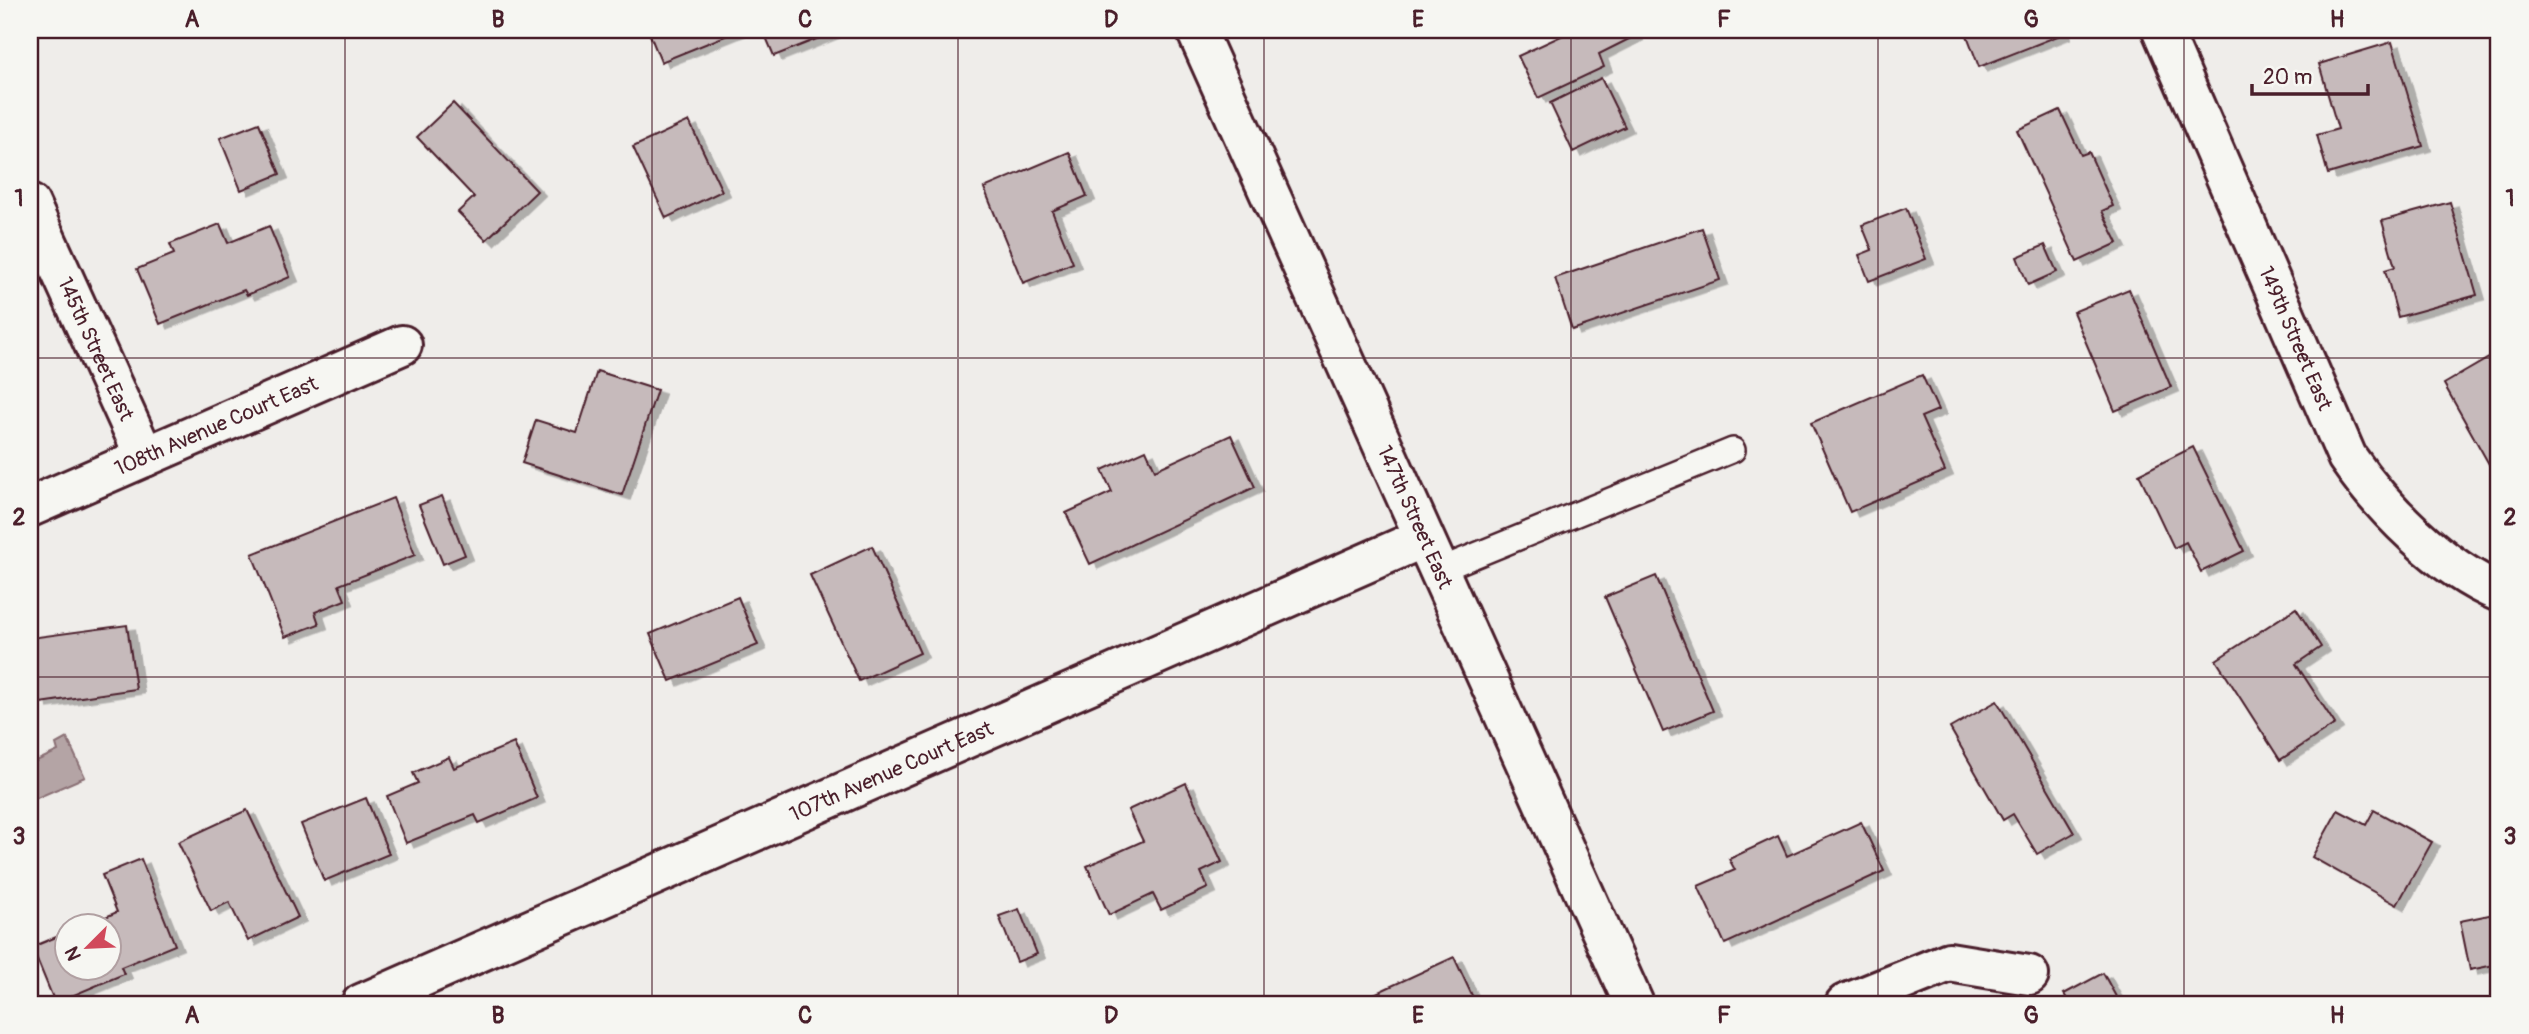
<svg xmlns="http://www.w3.org/2000/svg" width="2529" height="1034" font-family="Pangolin,sans-serif">
<style>
.water{fill:#b4a4a5;stroke:#8a6f74;stroke-width:2}
.building{fill:#c6babb;stroke:#4a1f2b;stroke-width:2;filter:url(#shadow)}
.lines{fill:none;stroke-linecap:round;stroke-linejoin:round}
.lane-casing{stroke:#4a1f2b;stroke-width:28}
.street-casing{stroke:#4a1f2b;stroke-width:44}
.lane{stroke:#f6f6f2;stroke-width:23}
.street{stroke:#f6f6f2;stroke-width:38}
.grid{fill:none;stroke:#4a1f2b;stroke-width:2;stroke-opacity:0.55}
.labels{text-anchor:middle;stroke-width:5;stroke-linejoin:round;paint-order:stroke}
.street-label{font-size:21px;fill:#4a1f2b;stroke:#f6f6f2}
.neatline{fill:none;stroke:#4a1f2b;stroke-width:2.5}
.grid-label{font-size:23px;text-anchor:middle;font-weight:bold;fill:#4a1f2b}
</style>
<defs>
<filter id="shadow"><feDropShadow dx="8" dy="4.5" stdDeviation="0" flood-color="#0004"/></filter>
</defs>
<rect width="100%" height="100%" fill="#efedea"/>
<filter id="ink" filterUnits="userSpaceOnUse"><feTurbulence type="fractalNoise" baseFrequency=".0143" numOctaves="2"/><feDisplacementMap in="SourceGraphic" scale="14" xChannelSelector="R" yChannelSelector="G"/><feConvolveMatrix kernelMatrix="1 2 1 2 8 2 1 2 1" color-interpolation-filters="sRGB"/></filter>
<g filter="url(#ink)">
<polygon class="water" points="67,738 85,777 30,801 30,764 58,751 56,744"/>
<g class="building">
<polygon points="648,30 740,30 661,62"/>
<polygon points="763,30 830,30 832,33 774,56"/>
<polygon points="1574,30 1632,30 1635,36 1599,54 1604,67 1538,98 1518,56"/>
<polygon points="1965,30 2062,30 2063,34 1979,67"/>
<polygon points="2392,42 2423,146 2328,174 2317,135 2338,129 2319,64"/>
<polygon points="1601,78 1625,127 1573,152 1550,103"/>
<polygon points="453,103 537,191 486,240 458,212 474,197 417,137"/>
<polygon points="2060,110 2081,155 2089,152 2113,206 2102,211 2118,243 2077,262 2017,130"/>
<polygon points="689,121 722,191 666,218 633,147"/>
<polygon points="259,123 280,174 241,190 220,138"/>
<polygon points="1069,152 1087,196 1052,211 1073,263 1023,283 984,188"/>
<polygon points="2450,202 2477,295 2398,317 2385,270 2395,267 2382,221"/>
<polygon points="1906,208 1926,259 1869,281 1859,255 1872,250 1862,225"/>
<polygon points="220,224 228,243 269,226 290,277 247,295 244,290 160,324 137,269 174,254 170,244"/>
<polygon points="1702,228 1720,280 1572,330 1555,278"/>
<polygon points="2045,245 2057,272 2028,285 2017,257"/>
<polygon points="2129,289 2171,387 2115,411 2073,312"/>
<polygon points="2494,355 2499,364 2499,482 2444,384"/>
<polygon points="597,371 657,390 622,495 522,463 536,420 577,433"/>
<polygon points="1922,375 1938,410 1921,417 1945,471 1850,512 1811,423"/>
<polygon points="1231,435 1255,487 1090,564 1066,513 1112,492 1102,470 1146,450 1155,470"/>
<polygon points="2193,447 2244,551 2201,572 2186,542 2174,548 2139,474"/>
<polygon points="442,496 465,555 443,564 419,505"/>
<polygon points="393,498 415,555 339,585 345,600 315,612 319,624 285,637 252,554"/>
<polygon points="872,546 920,653 859,681 810,575"/>
<polygon points="1656,576 1713,711 1663,732 1605,597"/>
<polygon points="738,597 758,645 670,681 650,634"/>
<polygon points="2296,608 2321,647 2296,664 2335,724 2280,760 2216,660"/>
<polygon points="127,625 136,689 40,703 30,638"/>
<polygon points="1997,701 2074,833 2037,854 2013,814 2003,820 1950,728"/>
<polygon points="514,743 537,798 479,823 475,815 406,843 387,796 418,783 413,773 449,757 454,768"/>
<polygon points="1186,783 1222,862 1201,872 1208,888 1161,910 1153,894 1109,915 1087,866 1143,841 1128,810"/>
<polygon points="366,798 389,854 324,881 301,824"/>
<polygon points="247,810 298,917 248,941 229,902 211,911 178,842"/>
<polygon points="2338,810 2366,825 2374,810 2432,842 2397,905 2312,857"/>
<polygon points="1861,822 1884,871 1725,944 1698,886 1735,870 1729,859 1778,836 1787,856"/>
<polygon points="141,859 175,945 121,967 124,974 55,1003 32,947 66,933 66,968 108,968 108,926 85,926 117,912 102,875"/>
<polygon points="1019,909 1037,954 1017,962 999,916"/>
<polygon points="2499,913 2499,964 2470,970 2460,921"/>
<polygon points="1454,957 1476,1004 1361,1004 1359,1001"/>
<polygon points="2103,973 2120,1004 2070,1004 2064,994"/>
</g>
<g class="lines">
<g class="lane-casing">
<polyline id="lane" points="1437,571 1733,450"/>
</g>
<g class="street-casing">
<g id="street">
<path id="s1" d="M1196 30 1634 1004"/>
<path id="s2" d="M2162 30 2347 457C2382 508 2441 568 2499 592"/>
<path id="s3" d="M30 204 145 457"/>
<path id="s4" d="M30 507 402 345"/>
<path id="s5" d="M361 1004 1423 538"/>
<polyline points="1845,1004 1949,962 2029,975"/>
</g>
</g>
<use href="#lane" class="lane"/>
<use href="#street" class="street"/>
</g>
</g>
<path class="grid" d="M345 30V1004M652 30V1004M958 30V1004M1264 30V1004M1571 30V1004M1878 30V1004M2184 30V1004M30 358H2499M30 677H2499"/>
<g class="labels">
<g class="street-label">
<text dy="7" stroke="none"><textPath href="#s2" startOffset="336">149th Street East</textPath></text>
<text dy="7" stroke="none"><textPath href="#s3" startOffset="159">145th Street East</textPath></text>
<text dy="7" stroke="none"><textPath href="#s4" startOffset="203">108th Avenue Court East</textPath></text>
<text dy="7" stroke="none"><textPath href="#s1" startOffset="534">147th Street East</textPath></text>
<text dy="7" stroke="none"><textPath href="#s5" startOffset="579">107th Avenue Court East</textPath></text>
</g>
</g>
<rect width="2529" height="1034" fill="none" stroke="#f6f6f2" stroke-width="77"/>
<g transform="translate(88 947) rotate(246)"><circle r="33" fill="#f6f6f2" stroke="#b1a0a2" stroke-width="2"/>
<path d="M0-5L12 26L0 18L-12 26Z" fill="#d1495b"/>
<text y="-10" font-size="19" font-weight="bold" text-anchor="middle" fill="#4a1f2b">N</text>
</g>
<path d="M2252 84v10h116v-10" fill="none" stroke="#4a1f2b" stroke-width="3.5"/>
<text x="2263" y="84" font-size="21" fill="#4a1f2b" stroke="#f6f6f2" stroke-width="5" paint-order="stroke">20 m</text>
<rect x="38" y="38" width="2452" height="958" class="neatline"/>
<g class="grid-label">
<text x="192" y="27">A</text>
<text x="498" y="27">B</text>
<text x="805" y="27">C</text>
<text x="1111" y="27">D</text>
<text x="1418" y="27">E</text>
<text x="1724" y="27">F</text>
<text x="2031" y="27">G</text>
<text x="2337" y="27">H</text>
<text x="19" y="206">1</text>
<text x="2510" y="206">1</text>
<text x="19" y="525">2</text>
<text x="2510" y="525">2</text>
<text x="19" y="844">3</text>
<text x="2510" y="844">3</text>
<text x="192" y="1023">A</text>
<text x="498" y="1023">B</text>
<text x="805" y="1023">C</text>
<text x="1111" y="1023">D</text>
<text x="1418" y="1023">E</text>
<text x="1724" y="1023">F</text>
<text x="2031" y="1023">G</text>
<text x="2337" y="1023">H</text>
</g>
</svg>
